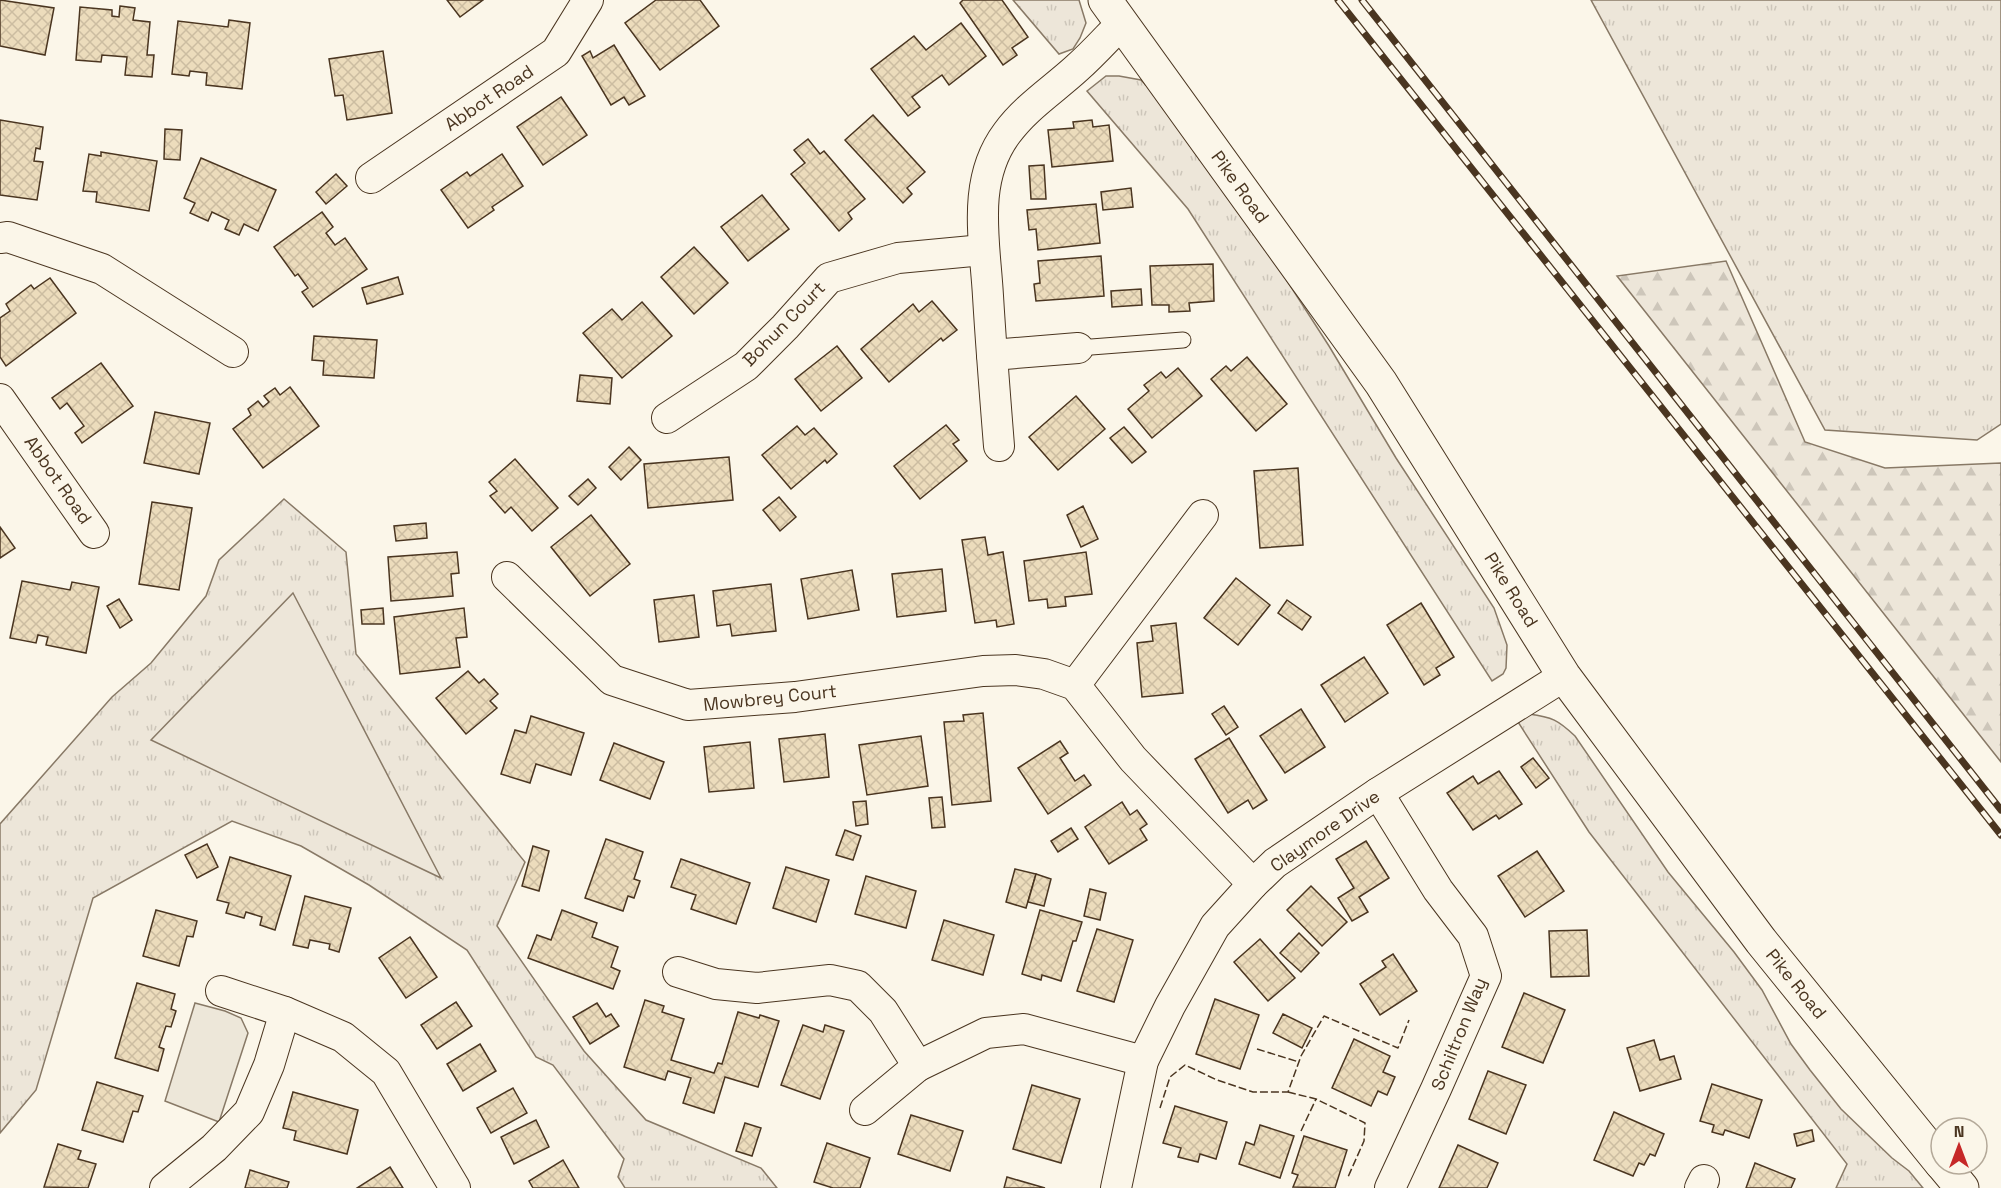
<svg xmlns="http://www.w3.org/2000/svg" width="2001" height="1188" font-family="'Space Grotesk',sans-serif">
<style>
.grass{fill:url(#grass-tufts);stroke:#887966;stroke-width:1.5}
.forest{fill:url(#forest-firs);stroke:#887966;stroke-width:1.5}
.green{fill:#ede6d9;stroke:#887966;stroke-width:1.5}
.parking{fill:#ede7d9;stroke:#887966;stroke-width:1.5}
.building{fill:url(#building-cross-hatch);stroke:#4a3520;stroke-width:1.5}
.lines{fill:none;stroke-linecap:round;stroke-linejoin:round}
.service-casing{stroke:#4a3520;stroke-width:17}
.minor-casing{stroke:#4a3520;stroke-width:32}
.tertiary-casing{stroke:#4a3520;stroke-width:35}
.service{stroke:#fbf6e9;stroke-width:15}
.minor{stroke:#fbf6e9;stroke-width:30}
.tertiary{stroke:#fbf6e9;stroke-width:33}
.rail-casing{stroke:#4a3520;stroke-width:7}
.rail{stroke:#fbf6e9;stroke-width:4.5;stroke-dasharray:14;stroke-linecap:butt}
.fence{stroke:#4a3520;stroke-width:1.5;stroke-dasharray:8 3;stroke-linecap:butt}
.labels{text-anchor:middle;stroke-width:4.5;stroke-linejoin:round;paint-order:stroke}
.street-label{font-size:18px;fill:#4a3520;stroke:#fbf6e9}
</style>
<defs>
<pattern id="grass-tufts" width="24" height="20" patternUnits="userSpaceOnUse" patternTransform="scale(1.5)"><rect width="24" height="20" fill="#ede6d9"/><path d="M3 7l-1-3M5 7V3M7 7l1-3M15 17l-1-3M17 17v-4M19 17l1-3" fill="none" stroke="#cdc6ba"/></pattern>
<pattern id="forest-firs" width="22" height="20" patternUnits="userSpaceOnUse" patternTransform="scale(1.5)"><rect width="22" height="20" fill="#ede6d9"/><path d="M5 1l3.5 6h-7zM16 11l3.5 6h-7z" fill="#cdc6ba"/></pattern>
<pattern id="building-cross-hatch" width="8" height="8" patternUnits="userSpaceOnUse" patternTransform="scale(1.5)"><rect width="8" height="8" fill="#ecdcbc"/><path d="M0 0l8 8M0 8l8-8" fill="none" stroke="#ccbda1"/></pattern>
</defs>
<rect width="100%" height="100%" fill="#fbf6e9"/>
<g class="grass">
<polygon points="1013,0 1079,0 1086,23 1080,38 1073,49 1059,54"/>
<polygon points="1591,0 2001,0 2001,424 1977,440 1825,430"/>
<polygon points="1106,76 1119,76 1141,80 1155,94 1193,150 1264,245 1329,346 1396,458 1494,608 1507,645 1506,668 1503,674 1492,681 1188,209 1087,91"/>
<polygon points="284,499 346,552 356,654 525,862 497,926 584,1051 646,1120 761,1168 777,1188 625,1188 618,1177 624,1159 553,1065 536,1057 467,950 369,885 301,846 232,821 93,898 36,1090 0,1133 0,824 112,697 151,663 206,596 219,560"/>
<path d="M1529 714C1552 717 1558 720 1575 736L1668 872 1734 952 1762 990 1791 1044 1810 1070 1841 1109 1892 1158 1909 1171 1923 1188H1836L1847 1164 1589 832 1518 722Z"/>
</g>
<polygon class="forest" points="1726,261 1805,442 1885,468 2001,463 2001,762 1617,276"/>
<polygon class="green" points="293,593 441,878 151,740"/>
<polygon class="parking" points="195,1003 225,1011 241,1018 248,1033 219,1122 165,1101"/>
<g class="building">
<polygon points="0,0 54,8 45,55 0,46"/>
<polygon points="447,0 483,0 460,17"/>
<polygon points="656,0 700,0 719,26 660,70 625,23"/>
<polygon points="963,0 1002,0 1028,37 1012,48 1017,55 1003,65 960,3"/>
<polygon points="120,6 135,8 133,20 150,22 147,55 154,55 152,77 125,75 127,57 102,55 101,62 76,60 80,7 112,10 112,16 119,17"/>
<polygon points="229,20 250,23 242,89 206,85 207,73 190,71 189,76 172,74 178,21 228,27"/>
<polygon points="961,23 986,56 949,85 942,75 912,97 920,107 908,116 871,69 914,36 926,50"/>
<polygon points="614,45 645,96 629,105 624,97 611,105 582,56 590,51 593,58"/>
<polygon points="383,51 392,113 347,120 343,95 335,96 329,59"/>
<polygon points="561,97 587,135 543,165 517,127"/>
<polygon points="873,115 925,172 907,188 912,194 903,203 845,140"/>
<polygon points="0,120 43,127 40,149 36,148 34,161 43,162 37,200 0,195"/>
<polygon points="1092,120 1093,127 1109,125 1113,161 1052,167 1048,130 1074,128 1073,122"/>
<polygon points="165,129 182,130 180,160 164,159"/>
<polygon points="808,139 820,154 824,151 865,199 848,213 852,219 839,231 791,174 805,163 794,150"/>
<polygon points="101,152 157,161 149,211 96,202 97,192 83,191 89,154 101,156"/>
<polygon points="502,154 523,186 492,207 494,210 468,228 441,190 467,172 470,176"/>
<polygon points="201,158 276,190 258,231 244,224 239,235 225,229 229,220 212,212 208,221 190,213 195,203 184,198"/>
<polygon points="1044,165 1046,199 1031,199 1029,166"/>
<polygon points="336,174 347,186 326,204 316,192"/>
<polygon points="1131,188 1133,207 1103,210 1101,192"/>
<polygon points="762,195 789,229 748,261 721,227"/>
<polygon points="1096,204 1100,243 1038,250 1036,229 1029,230 1027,210"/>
<polygon points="322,212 333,227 326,233 335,245 345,238 367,269 313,307 302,292 308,288 298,274 295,276 274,247"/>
<polygon points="694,247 728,283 694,314 661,277"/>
<polygon points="1101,256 1104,296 1036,301 1034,284 1040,283 1038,261"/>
<polygon points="1213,264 1214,301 1189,303 1190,311 1169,312 1169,305 1152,305 1150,266"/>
<polygon points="398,277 403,294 367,304 362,288"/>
<polygon points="50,278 76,313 6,366 0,357 0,318 10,311 6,304 31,285 34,289"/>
<polygon points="1141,289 1142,305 1112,307 1111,291"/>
<polygon points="932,301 957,330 943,341 941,338 889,382 861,349 913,304 919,312"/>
<polygon points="642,302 672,336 622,378 583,333 612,309 622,320"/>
<polygon points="314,336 377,340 374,378 323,375 324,361 312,360"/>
<polygon points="837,346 862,378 821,411 795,379"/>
<polygon points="1247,357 1287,404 1256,431 1211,379 1226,366 1231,371"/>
<polygon points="101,363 133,406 82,443 75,433 84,426 67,403 60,409 52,398"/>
<polygon points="1178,368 1202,396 1152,438 1128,409 1149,391 1144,385 1161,372 1166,378"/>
<polygon points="580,375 612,378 610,404 577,401"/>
<polygon points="290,387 319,426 263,468 233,429 251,415 248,409 258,401 263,407 269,402 264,396 275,388 280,395"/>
<polygon points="1076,396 1105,429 1058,470 1029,437"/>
<polygon points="155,412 210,423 199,474 144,463"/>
<polygon points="946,425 959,440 953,444 967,461 920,499 894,466"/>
<polygon points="797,426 805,435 814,428 837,454 827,463 825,460 791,489 762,455"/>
<polygon points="1124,427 1146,452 1132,463 1110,438"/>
<polygon points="629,447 641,460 621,480 609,467"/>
<polygon points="729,457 733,500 648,508 644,464"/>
<polygon points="515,459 558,508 532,531 511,507 505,513 490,496 497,491 489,482"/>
<polygon points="1298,468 1303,545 1260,548 1254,471"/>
<polygon points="588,479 596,488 578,505 569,496"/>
<polygon points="779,497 796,517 780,531 763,510"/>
<polygon points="152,502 192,508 179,590 139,584"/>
<polygon points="1083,506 1098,539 1081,547 1067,515"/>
<polygon points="591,515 630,564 590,596 551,547"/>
<polygon points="426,523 427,538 396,541 394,526"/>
<polygon points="0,527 15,548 0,558"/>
<polygon points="985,537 988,555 1003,552 1014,624 997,627 996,620 975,623 962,540"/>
<polygon points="457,552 459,573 451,574 453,596 391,601 388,557"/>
<polygon points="1086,552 1092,594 1065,597 1066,606 1048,608 1047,599 1029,601 1024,561"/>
<polygon points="942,569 946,611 897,617 892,574"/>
<polygon points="852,570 859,610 808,619 801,579"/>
<polygon points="1236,578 1270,605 1238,645 1204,618"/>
<polygon points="22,581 70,590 72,582 99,587 86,653 46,645 48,637 38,635 36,643 10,638"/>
<polygon points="771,584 776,631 732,636 730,624 717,626 713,591"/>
<polygon points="694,595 699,637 659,642 654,600"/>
<polygon points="119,599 132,620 120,628 107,606"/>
<polygon points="1287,600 1311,617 1302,630 1278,613"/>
<polygon points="1421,603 1454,657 1436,668 1440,675 1424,685 1387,625"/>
<polygon points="383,608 384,624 362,624 361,610"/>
<polygon points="464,608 467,637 456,638 460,667 400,674 394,617"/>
<polygon points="1176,623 1183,693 1142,697 1137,643 1153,641 1151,626"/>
<polygon points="1364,657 1388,693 1345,722 1321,685"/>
<polygon points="468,671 479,683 484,679 498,694 490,701 497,708 466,734 436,698"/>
<polygon points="1224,706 1238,727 1226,735 1212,714"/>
<polygon points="1301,709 1325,747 1285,773 1260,736"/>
<polygon points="983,713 991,801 952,805 944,722 964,721 963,715"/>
<polygon points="531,716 584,733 571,775 536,764 530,783 501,774 515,730 526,733"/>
<polygon points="825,734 829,777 784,782 779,739"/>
<polygon points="921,736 928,786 867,795 859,745"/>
<polygon points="1229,738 1267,800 1253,809 1248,800 1228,813 1195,759"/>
<polygon points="1060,741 1068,753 1060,758 1075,781 1084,775 1091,785 1048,814 1018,768"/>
<polygon points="750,742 754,788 709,792 704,747"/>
<polygon points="614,743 664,762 650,799 600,780"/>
<polygon points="1533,758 1549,778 1536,788 1521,767"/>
<polygon points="1499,771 1522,804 1499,819 1496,815 1473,830 1447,793 1473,776 1478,784"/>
<polygon points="942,797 945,827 932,828 929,798"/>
<polygon points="866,801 868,824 856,826 853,802"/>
<polygon points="1122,802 1130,815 1137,810 1147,824 1140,829 1147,840 1109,864 1085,827"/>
<polygon points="1071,828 1078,839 1058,852 1051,841"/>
<polygon points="845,830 861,836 853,860 836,855"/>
<polygon points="606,839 643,852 634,879 640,881 634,898 628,896 623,911 585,898"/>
<polygon points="1366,841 1389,878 1359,897 1368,912 1352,921 1338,898 1354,888 1336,859"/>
<polygon points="207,844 218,867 197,878 185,855"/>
<polygon points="533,846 549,851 539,891 522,886"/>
<polygon points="1537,851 1564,891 1525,917 1498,876"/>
<polygon points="230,857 291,876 275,930 260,925 262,917 246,912 244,918 226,913 229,903 217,900"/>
<polygon points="681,859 750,883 736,924 691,909 696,895 671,887"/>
<polygon points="786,867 829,880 816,922 773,908"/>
<polygon points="1015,869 1036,874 1026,908 1006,902"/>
<polygon points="1036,874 1051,879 1044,906 1028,902"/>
<polygon points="866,876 916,891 906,928 855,914"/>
<polygon points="1311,886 1347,922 1322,946 1287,910"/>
<polygon points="1090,889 1106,893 1100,920 1084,916"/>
<polygon points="305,896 351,908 339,952 329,949 330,944 310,940 308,948 293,945"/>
<polygon points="156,910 197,921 193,937 187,936 179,966 143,956"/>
<polygon points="562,910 597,923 592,937 618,947 611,967 620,971 613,989 528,958 537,935 551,940"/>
<polygon points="1040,910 1082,922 1076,941 1073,941 1061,981 1042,975 1041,980 1022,974"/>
<polygon points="944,920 994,935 983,975 932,960"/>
<polygon points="1097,929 1133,940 1114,1002 1077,991"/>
<polygon points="1587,930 1589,976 1551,977 1549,931"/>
<polygon points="1299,933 1319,953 1301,972 1280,953"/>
<polygon points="410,937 437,977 406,998 379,958"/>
<polygon points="1260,939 1295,978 1268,1001 1234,962"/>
<polygon points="1393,954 1417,991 1380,1015 1360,984 1386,967 1382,961"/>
<polygon points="137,983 175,994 171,1009 176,1011 171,1027 166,1026 159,1047 164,1049 158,1071 115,1058"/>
<polygon points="1524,993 1565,1010 1543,1063 1502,1047"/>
<polygon points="1215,999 1259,1015 1240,1069 1196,1054"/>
<polygon points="645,1000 664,1006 662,1012 684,1019 671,1060 714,1073 718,1063 722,1064 738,1012 759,1018 760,1015 779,1021 758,1087 725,1077 714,1113 683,1103 691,1078 668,1071 665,1080 624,1067"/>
<polygon points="456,1002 472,1026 437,1049 421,1025"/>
<polygon points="597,1003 606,1017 611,1014 619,1026 590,1044 573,1017"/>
<polygon points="1283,1014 1312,1028 1302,1048 1273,1033"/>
<polygon points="803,1025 823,1032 825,1025 844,1031 820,1099 781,1085"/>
<polygon points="1354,1039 1390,1056 1383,1072 1395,1077 1387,1095 1378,1091 1371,1106 1332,1088"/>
<polygon points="1654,1040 1660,1060 1674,1056 1681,1079 1640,1091 1627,1048"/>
<polygon points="480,1044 496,1071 463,1091 447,1064"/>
<polygon points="1488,1071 1526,1085 1506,1134 1469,1119"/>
<polygon points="97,1082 143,1096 138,1112 133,1111 123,1142 82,1130"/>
<polygon points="1712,1084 1762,1100 1749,1138 1725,1130 1723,1135 1712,1132 1714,1125 1700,1121"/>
<polygon points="1032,1085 1080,1099 1061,1163 1013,1149"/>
<polygon points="513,1088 527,1113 491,1133 477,1108"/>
<polygon points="293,1092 358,1110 347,1154 294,1140 296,1131 283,1128"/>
<polygon points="1175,1106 1227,1122 1216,1159 1200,1154 1198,1162 1178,1157 1181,1148 1163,1143"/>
<polygon points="1614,1112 1664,1134 1655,1156 1650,1154 1644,1165 1639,1163 1633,1176 1594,1160"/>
<polygon points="911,1115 963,1131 950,1171 898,1154"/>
<polygon points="536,1120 549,1147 514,1164 501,1137"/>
<polygon points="745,1123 761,1128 752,1156 736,1151"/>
<polygon points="1260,1125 1294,1136 1280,1178 1239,1164 1246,1142 1254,1145"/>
<polygon points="1812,1130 1814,1141 1797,1146 1794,1134"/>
<polygon points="1304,1136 1347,1150 1335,1188 1293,1187 1298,1175 1292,1173"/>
<polygon points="827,1143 870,1158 860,1188 833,1188 814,1182"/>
<polygon points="58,1144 81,1151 78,1159 96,1164 88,1188 44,1187"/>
<polygon points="1458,1145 1498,1163 1487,1188 1439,1188"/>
<polygon points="563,1160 579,1188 533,1188 529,1181"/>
<polygon points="1755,1163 1795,1179 1791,1188 1746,1188"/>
<polygon points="390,1167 403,1188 357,1188"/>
<polygon points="250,1170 289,1182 287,1188 245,1188"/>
<polygon points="1007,1177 1045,1188 1004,1188"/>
</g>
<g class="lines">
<g class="service-casing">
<polyline id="service" points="1078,348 1183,340"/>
</g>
<g class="minor-casing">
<g id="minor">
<polyline points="371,178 556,52 588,0"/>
<polyline points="0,238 8,237 102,269 233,352"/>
<polyline points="992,355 1078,348"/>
<polyline points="0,399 94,533"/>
<polyline points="667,418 746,366 785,327 829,278 898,258 983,250"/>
<path d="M999 446C995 396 991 346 988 296 985 241 971 181 1007 133 1026 107 1053 90 1077 68 1093 54 1107 38 1122 23"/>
<polyline points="507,577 612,680 688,705 795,697 983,671 1016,670 1044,674 1075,685 1133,759 1253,884"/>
<polyline points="1075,685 1203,515"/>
<polyline points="1378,793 1438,890 1473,936 1486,976 1436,1089 1390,1188"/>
<polyline points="678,972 716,984 757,988 830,980 858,986 883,1011 918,1066 986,1033 1024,1029 1143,1061"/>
<polyline points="221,991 285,1012 343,1037 386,1072 455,1188"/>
<polyline points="865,1110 918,1066"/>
<polyline points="165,1188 214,1148 249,1112 269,1065 285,1012"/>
<polyline points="1116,1188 1143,1061 1170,1006 1215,926 1253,884 1275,863 1378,793 1564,676"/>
<polyline points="1700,1188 1704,1180"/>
</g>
</g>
<g class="tertiary-casing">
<g id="tertiary">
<polyline points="1105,0 1381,383 1564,676 1761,941 1941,1163"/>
<polyline points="1942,1164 1962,1188"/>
</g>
</g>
<use href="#service" class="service"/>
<use href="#minor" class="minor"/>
<use href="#tertiary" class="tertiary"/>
<g class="rail-casing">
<g id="rail">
<polyline points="1338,0 2001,835"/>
<polyline points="1362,0 2001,810"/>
</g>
</g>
<use href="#rail" class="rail"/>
<g class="fence">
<polyline points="1257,1049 1299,1062"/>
<polyline points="1288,1092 1316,1099 1365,1123 1364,1141 1348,1177"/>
<polyline points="1160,1108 1170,1077 1185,1065 1217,1080 1253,1092 1288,1092 1301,1056 1324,1016 1398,1048 1409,1020"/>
<polyline points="1301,1131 1316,1099"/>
</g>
</g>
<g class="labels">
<g class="street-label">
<text transform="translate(489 98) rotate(-34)" y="6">Abbot Road</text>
<text transform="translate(1240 187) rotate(54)" y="6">Pike Road</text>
<text transform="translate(784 324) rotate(-46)" y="6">Bohun Court</text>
<text transform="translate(58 480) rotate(55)" y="6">Abbot Road</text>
<text transform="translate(1511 590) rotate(58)" y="6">Pike Road</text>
<text transform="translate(770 698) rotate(-6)" y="6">Mowbrey Court</text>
<text transform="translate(1325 831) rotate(-35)" y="6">Claymore Drive</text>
<text transform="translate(1796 984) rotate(51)" y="6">Pike Road</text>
<text transform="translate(1459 1034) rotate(-68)" y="6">Schiltron Way</text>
</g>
</g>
<g transform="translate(1959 1146)"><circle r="28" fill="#fbf6e9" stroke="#b4a999" stroke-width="1.5"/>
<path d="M0-4.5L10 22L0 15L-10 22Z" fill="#c62828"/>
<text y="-9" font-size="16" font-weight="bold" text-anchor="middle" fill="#4a3520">N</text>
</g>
</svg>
